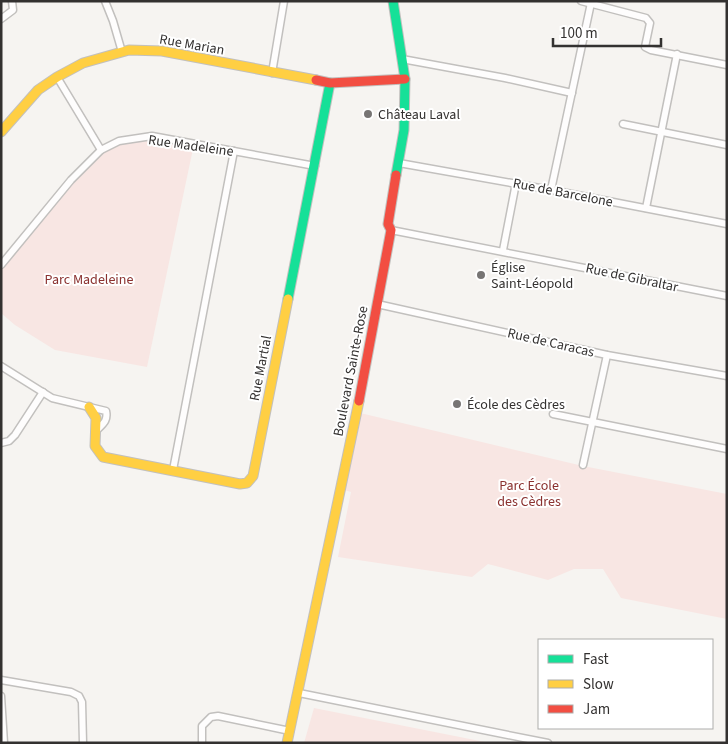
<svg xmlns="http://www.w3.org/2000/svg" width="728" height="744" font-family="'Source Sans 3',sans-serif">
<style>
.green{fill:#f8e6e3}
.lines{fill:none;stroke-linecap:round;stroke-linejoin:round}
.street-casing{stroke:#c2c0be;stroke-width:9}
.fast-casing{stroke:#c2c0be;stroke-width:11}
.slow-casing{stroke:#c2c0be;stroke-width:11}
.jam-casing{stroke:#c2c0be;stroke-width:11}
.street{stroke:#fefdfd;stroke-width:6}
.fast{stroke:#16e098;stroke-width:9}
.slow{stroke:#ffcf43;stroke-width:9}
.jam{stroke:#f24e42;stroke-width:9}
.poi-dot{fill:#777574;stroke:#fff;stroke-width:2}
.labels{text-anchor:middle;stroke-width:4;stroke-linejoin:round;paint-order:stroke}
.street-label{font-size:14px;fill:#333130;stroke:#fff}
.poi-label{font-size:14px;fill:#333130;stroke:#fff;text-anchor:start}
.park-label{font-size:14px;fill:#8a312f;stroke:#fff}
</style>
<rect width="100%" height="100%" fill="#f6f4f1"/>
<g class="green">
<polygon points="155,137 194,144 147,367 55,350 15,325 1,313 1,265 71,180 101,150 119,141"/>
<polygon points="356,412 583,466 727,494 727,619 621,598 603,569 574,569 548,580 488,564 472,577 338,557 351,492 341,489"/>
<polygon points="314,708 490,743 304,743"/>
</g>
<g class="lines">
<g class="street-casing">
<g id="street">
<polyline points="105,1 113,21 122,52"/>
<polyline points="581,1 646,18 650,23 645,47 651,50 727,65"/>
<polyline points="1,19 13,10 12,1"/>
<polyline points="402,59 505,78 572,93"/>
<polyline points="272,73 284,1"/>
<polyline points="57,77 101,150"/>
<polyline points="623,124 727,145"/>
<polyline points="399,163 551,190 727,224"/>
<polyline points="551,190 591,3"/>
<polyline points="646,208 677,54"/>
<polyline points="391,230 727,296"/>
<polyline points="503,250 516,183"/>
<polyline points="1,265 71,180 101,150 119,141 152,136 315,166"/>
<polyline points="377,304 607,355 727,376"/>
<path d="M1 366 52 398 106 411C108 420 104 423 97 430"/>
<polyline points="553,414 727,449"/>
<polyline points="1,443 9,441 15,435 43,392"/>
<polyline points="583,465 607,355"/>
<polyline points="173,470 234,151"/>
<polyline points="1,680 71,692 79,696 82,702 83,743"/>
<polyline points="299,693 548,743"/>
<polyline points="1,696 4,743"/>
<polyline points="202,743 202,726 211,717 218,716 290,731"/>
</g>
</g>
<g class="fast-casing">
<g id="fast">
<polyline points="393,1 405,79 404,130 396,175"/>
<polyline points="288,299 330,83"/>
</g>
</g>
<g class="slow-casing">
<g id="slow">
<polyline points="1,132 38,90 57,77 83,63 129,50 162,51 316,80"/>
<polyline points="89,407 96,418 95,446 103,457 240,484 247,483 253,476 288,299"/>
<polyline points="287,743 359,401"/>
</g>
</g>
<g class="jam-casing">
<g id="jam">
<polyline points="316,80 330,83 405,79"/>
<polyline points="359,401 391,230 388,224 396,175"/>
</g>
</g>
<use href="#street" class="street"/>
<use href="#fast" class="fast"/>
<use href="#slow" class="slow"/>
<use href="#jam" class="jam"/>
</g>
<g class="poi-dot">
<circle cx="368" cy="114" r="5"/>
<circle cx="481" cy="275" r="5"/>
<circle cx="457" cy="404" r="5"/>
</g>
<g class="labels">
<g class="street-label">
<text transform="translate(192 44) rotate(10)" y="5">Rue Marian</text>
<text transform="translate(191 145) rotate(8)" y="5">Rue Madeleine</text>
<text transform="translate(563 192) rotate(11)" y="5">Rue de Barcelone</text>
<text transform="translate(632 277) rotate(12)" y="5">Rue de Gibraltar</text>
<text transform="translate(551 342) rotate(13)" y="5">Rue de Caracas</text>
<text transform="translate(260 368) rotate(-79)" y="5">Rue Martial</text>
<text transform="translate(350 371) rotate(-79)" y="5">Boulevard Sainte-Rose</text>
</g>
<g class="poi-label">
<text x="378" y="119">Château Laval</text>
<text x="491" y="272">Église<tspan x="491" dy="16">Saint-Léopold</tspan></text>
<text x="467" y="409">École des Cèdres</text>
</g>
<g class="park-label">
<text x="89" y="284">Parc Madeleine</text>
<text x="529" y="490">Parc École<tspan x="529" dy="16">des Cèdres</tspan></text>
</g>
</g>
<rect width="728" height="744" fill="none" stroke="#333130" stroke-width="5"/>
<rect x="538" y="639" width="175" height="90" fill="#ffffff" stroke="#adadac"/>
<rect x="548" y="655" width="25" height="8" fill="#16e098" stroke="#adadac"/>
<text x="583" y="664" font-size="15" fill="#333130">Fast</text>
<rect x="548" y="680" width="25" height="8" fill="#ffcf43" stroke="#adadac"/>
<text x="583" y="689" font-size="15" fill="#333130">Slow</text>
<rect x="548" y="705" width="25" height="8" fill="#f24e42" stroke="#adadac"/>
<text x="583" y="714" font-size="15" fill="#333130">Jam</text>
<path d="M553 38v8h108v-8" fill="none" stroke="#333130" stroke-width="2.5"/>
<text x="560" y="38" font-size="15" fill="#333130" stroke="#ffffff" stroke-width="4" paint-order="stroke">100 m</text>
</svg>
